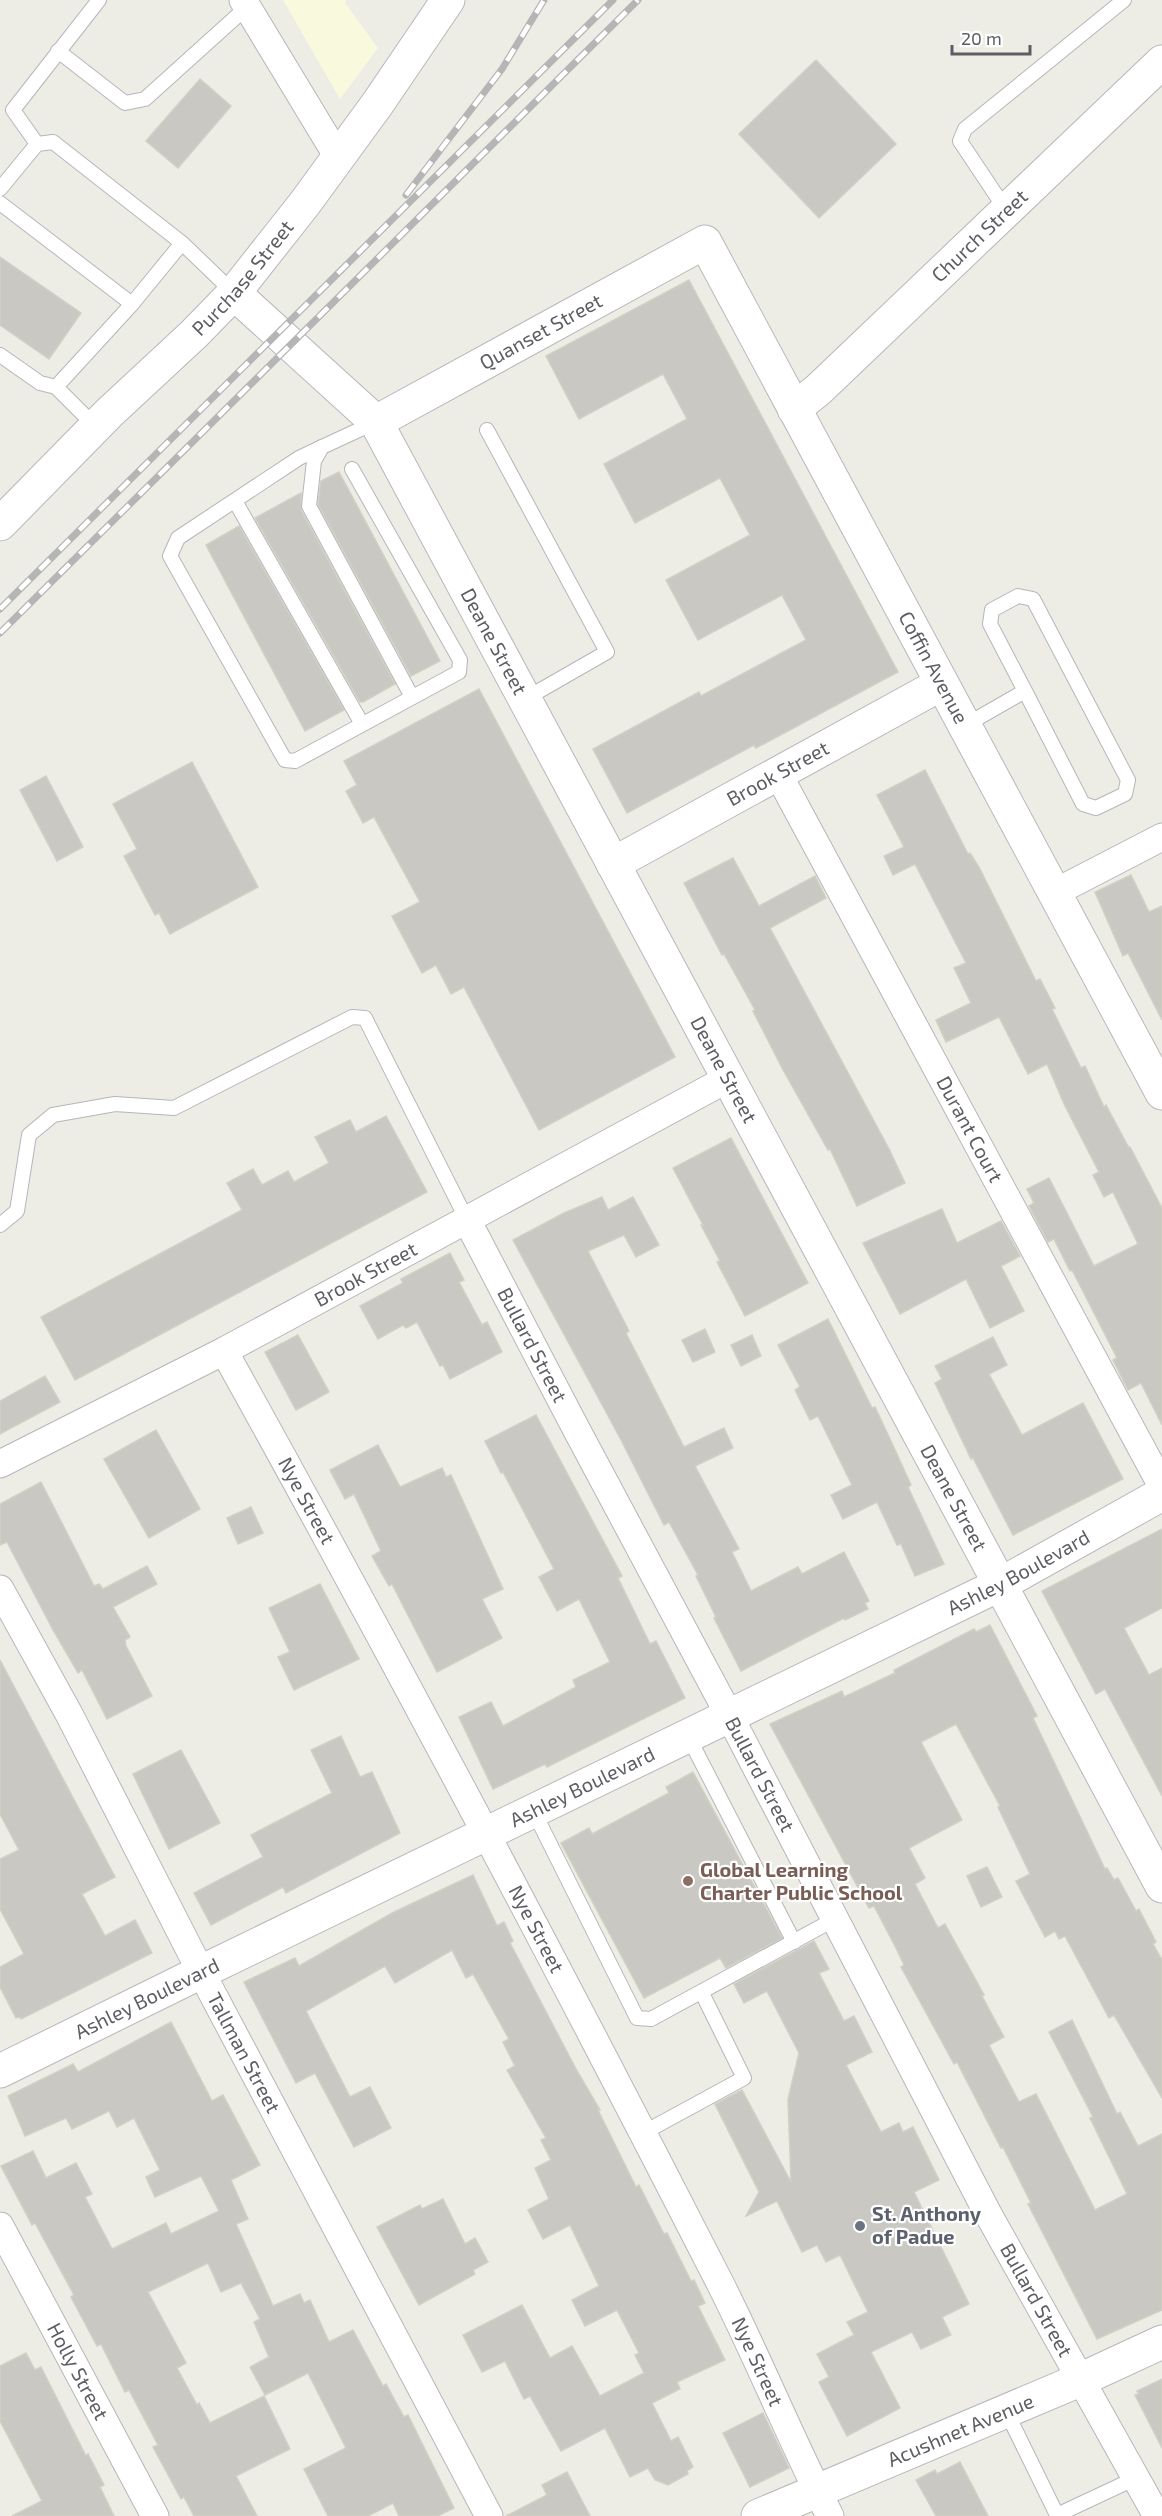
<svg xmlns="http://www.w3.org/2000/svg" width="1162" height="2516" font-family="'Exo 2',sans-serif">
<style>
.commercial{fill:#f9f9de}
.building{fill:#c9c8c2;stroke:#d1d0c4;stroke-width:1.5}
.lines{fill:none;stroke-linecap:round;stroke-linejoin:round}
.service-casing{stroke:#b5b6ba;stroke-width:16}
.minor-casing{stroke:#b5b6ba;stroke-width:29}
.secondary-casing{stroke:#b7b7bd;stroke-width:35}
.service{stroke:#fff;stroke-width:14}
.minor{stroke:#fff;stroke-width:27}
.secondary{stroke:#fff;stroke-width:33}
.rail-casing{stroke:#b5b5b6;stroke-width:7}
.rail{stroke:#fff;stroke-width:4.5;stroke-dasharray:14;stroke-linecap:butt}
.education-dot{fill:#8d6e63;stroke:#fff;stroke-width:2}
.worship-dot{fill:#6b7280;stroke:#fff;stroke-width:2}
.labels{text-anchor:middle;stroke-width:4.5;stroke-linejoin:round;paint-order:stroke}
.street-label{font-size:20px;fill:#5d5e64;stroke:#fff}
.education-label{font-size:20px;font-weight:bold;fill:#785e54;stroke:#fff;text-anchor:start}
.worship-label{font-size:20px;font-weight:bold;fill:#5b616d;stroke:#fff;text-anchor:start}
</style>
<rect width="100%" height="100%" fill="#edede5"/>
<polygon class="commercial" points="283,0 346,0 345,3 378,48 340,99"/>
<g class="building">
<polygon points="816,60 896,144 819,218 739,134"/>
<polygon points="200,79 231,106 178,168 146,141"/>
<polygon points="0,257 81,313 49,359 0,325"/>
<polygon points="689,280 898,672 756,748 754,745 627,813 593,749 699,692 701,696 806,640 782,595 698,640 666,580 750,535 720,478 635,523 604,464 687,419 663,374 579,419 546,356"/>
<polygon points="339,472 440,661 411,676 318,504 321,481"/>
<polygon points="301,493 301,510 395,684 363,702 360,702 255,518"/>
<polygon points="239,526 344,710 305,731 206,545"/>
<polygon points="479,689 675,1057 539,1130 464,987 451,994 436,965 422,973 392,916 420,902 374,817 363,823 346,791 357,785 344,761"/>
<polygon points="192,762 258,887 170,934 159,913 155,915 124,856 137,849 113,804"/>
<polygon points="925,770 968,854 970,853 979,867 1036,981 1040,979 1055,1008 1052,1009 1081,1068 1085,1066 1104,1107 1106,1105 1129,1148 1130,1147 1162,1208 1162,1425 1141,1383 1128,1390 1113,1360 1117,1358 1072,1270 1070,1271 1054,1239 1048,1242 1029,1206 1034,1203 1027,1189 1049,1178 1094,1266 1138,1244 1113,1192 1104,1197 1093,1175 1099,1172 1065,1106 1047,1064 1028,1074 999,1017 946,1042 936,1020 971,1003 954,968 966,963 915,864 893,875 884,856 904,847 877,795"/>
<polygon points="46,776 83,847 57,861 20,790"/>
<polygon points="733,858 759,906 815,876 826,898 770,928 888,1147 905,1183 857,1206 830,1149 828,1150 782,1068 753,1011 755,1010 724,954 722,955 684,883"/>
<polygon points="1131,875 1149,912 1162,906 1162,1020 1128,953 1123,956 1095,892"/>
<polygon points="386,1116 427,1192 75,1380 41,1317 242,1210 227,1183 253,1169 262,1185 288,1171 294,1182 329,1163 315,1137 350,1120 356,1132"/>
<polygon points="731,1138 808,1283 745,1316 717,1262 720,1261 701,1225 703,1225 673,1168"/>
<polygon points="602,1197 608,1210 633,1197 659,1245 636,1257 624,1235 588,1251 629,1331 626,1333 684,1447 724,1428 733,1448 695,1466 739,1549 732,1552 751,1591 798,1567 802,1574 844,1552 869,1601 865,1603 868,1609 845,1620 844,1618 741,1671 714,1618 716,1617 696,1576 698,1575 669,1522 664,1525 620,1438 513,1240 564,1213"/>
<polygon points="942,1209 957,1243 1001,1221 1020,1256 1001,1266 1024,1311 990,1328 966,1279 900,1314 863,1243"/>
<polygon points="450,1253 464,1280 459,1282 482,1325 487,1322 502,1352 450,1379 443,1365 440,1366 417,1322 406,1328 403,1325 378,1339 360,1306 403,1283 401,1279"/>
<polygon points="828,1319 872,1408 875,1407 890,1439 911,1485 908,1487 944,1564 915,1576 901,1544 897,1545 877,1502 843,1519 831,1495 852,1485 818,1416 810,1420 795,1390 800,1387 778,1345"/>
<polygon points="705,1329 715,1352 693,1362 682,1340"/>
<polygon points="298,1335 329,1392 296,1410 265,1352"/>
<polygon points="752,1335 761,1356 741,1366 731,1345"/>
<polygon points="993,1337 1007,1365 989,1374 1022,1435 1083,1403 1123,1479 1013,1535 973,1458 971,1459 935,1383 942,1379 935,1366"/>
<polygon points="45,1376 60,1402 0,1434 0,1401"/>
<polygon points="536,1415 622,1576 618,1578 650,1644 656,1641 685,1698 547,1767 545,1764 493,1789 459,1717 491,1702 503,1726 576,1687 573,1680 610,1662 579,1599 557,1611 539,1577 554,1569 503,1472 501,1473 485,1441"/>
<polygon points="156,1430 200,1509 149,1538 104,1459"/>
<polygon points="378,1445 400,1487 442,1468 446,1477 451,1475 503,1589 482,1599 502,1638 437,1672 392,1584 389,1586 372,1556 381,1551 354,1494 345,1499 330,1470"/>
<polygon points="41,1482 94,1586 99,1584 103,1589 147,1566 157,1584 113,1607 130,1637 125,1640 126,1646 152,1696 107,1719 82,1670 78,1673 53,1630 7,1542 0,1545 0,1504"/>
<polygon points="251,1507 263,1533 238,1544 227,1518"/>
<polygon points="1162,1529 1162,1608 1124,1628 1149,1675 1162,1668 1162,1796 1105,1689 1096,1694 1042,1591"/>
<polygon points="320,1584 359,1659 294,1690 278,1657 290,1652 269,1608"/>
<polygon points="990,1625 1037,1716 1033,1718 1105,1869 1107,1868 1114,1880 1118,1878 1136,1911 1139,1909 1156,1942 1153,1944 1162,1960 1162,2098 1114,2015 1109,2018 1065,1936 1059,1939 1055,1931 1045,1937 1016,1881 1030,1874 998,1807 1000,1806 956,1724 921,1742 962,1820 909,1848 925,1878 915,1884 938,1928 945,1924 984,1995 982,1996 1004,2037 989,2045 1019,2102 1036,2094 1095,2210 1127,2194 1090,2118 1093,2117 1049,2032 1072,2020 1117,2114 1120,2112 1138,2146 1162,2134 1162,2310 1097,2339 1050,2247 1028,2204 1031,2203 1003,2147 1001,2148 957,2062 954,2064 924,2009 901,1967 904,1965 897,1950 874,1906 869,1908 770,1724 842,1691 844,1697 895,1673 894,1670 974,1629 976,1632"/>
<polygon points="0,1660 115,1877 82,1894 105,1936 135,1920 152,1953 21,2019 20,2017 16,2018 0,1987 0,1967 24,1954 0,1909 0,1859 19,1850 0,1814"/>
<polygon points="341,1736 360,1777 372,1772 400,1833 286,1893 283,1887 211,1925 194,1893 263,1857 251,1835 332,1793 311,1750"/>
<polygon points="181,1750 220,1823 169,1849 133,1774"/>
<polygon points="693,1772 782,1938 726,1968 720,1958 644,1998 561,1843 589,1828 592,1834 669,1793 666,1787"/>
<polygon points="987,1867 1002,1897 981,1907 967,1876"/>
<polygon points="473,1875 497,1926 504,1922 513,1941 510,1943 576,2069 600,2110 598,2110 636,2187 639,2185 664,2234 667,2233 691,2281 694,2280 705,2303 698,2306 725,2360 677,2382 680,2389 652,2403 671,2441 678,2437 693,2467 687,2471 688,2474 668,2485 655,2480 648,2468 630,2477 605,2428 561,2451 530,2396 524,2399 505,2361 482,2372 463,2335 522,2305 550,2358 572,2346 600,2396 644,2373 635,2355 639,2353 617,2310 585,2326 572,2300 599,2286 570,2225 543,2239 528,2210 549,2199 535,2168 551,2160 541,2140 546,2138 507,2070 515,2066 503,2042 509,2039 473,1974 466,1978 452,1950 395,1983 385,1966 306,2011 350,2097 370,2087 391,2128 354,2147 315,2073 296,2083 244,1982 295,1958 299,1966 394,1912"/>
<polygon points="814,1941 829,1969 819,1973 844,2021 854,2016 872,2052 846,2065 881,2132 899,2123 903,2132 913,2127 939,2180 914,2192 969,2304 942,2317 951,2335 921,2349 912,2332 871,2352 900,2408 847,2436 819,2382 829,2377 817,2354 854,2335 847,2322 868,2312 840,2255 826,2262 817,2245 802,2252 777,2201 746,2216 759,2192 715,2104 742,2090 791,2182 788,2099 799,2053 767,1991 744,2003 734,1984"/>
<polygon points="171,2022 212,2101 223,2095 260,2165 231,2180 248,2219 236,2224 273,2306 300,2294 304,2303 310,2300 329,2342 353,2330 383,2386 386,2384 404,2417 408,2415 454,2508 438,2516 399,2516 393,2503 368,2516 328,2516 304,2469 346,2448 308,2373 265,2395 250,2367 269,2357 254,2322 260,2319 241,2283 221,2292 208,2263 148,2292 186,2363 177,2368 197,2405 199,2403 210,2423 264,2396 290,2449 236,2476 257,2516 194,2516 184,2497 181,2499 153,2447 158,2445 129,2390 125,2392 101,2344 97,2346 71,2297 74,2295 35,2223 32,2225 1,2166 33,2151 46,2178 76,2163 92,2194 85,2197 112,2249 166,2223 171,2234 219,2211 201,2176 155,2197 146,2177 160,2170 134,2118 117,2127 109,2111 72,2129 66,2118 25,2136 8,2096 73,2064 78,2072"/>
<polygon points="443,2199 465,2244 475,2238 488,2262 473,2270 475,2274 419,2305 377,2227 420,2205 422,2209"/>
<polygon points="26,2353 35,2370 41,2367 86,2456 88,2454 104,2485 100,2487 114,2516 12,2516 42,2501 0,2421 0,2366"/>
<polygon points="1162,2379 1162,2448 1135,2395 1139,2394 1137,2391"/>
<polygon points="763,2413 789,2468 750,2487 723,2433"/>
<polygon points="960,2462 988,2516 936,2516 916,2480 935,2470 937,2474"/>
<polygon points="567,2472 590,2516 506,2516 547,2495 542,2485"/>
</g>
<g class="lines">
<g class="service-casing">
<g id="service">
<polyline points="58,51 125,103 145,99 247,7"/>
<polyline points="37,144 13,110 99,0"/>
<polyline points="0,189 37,144 53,142 182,243 132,304 56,387"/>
<polyline points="0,203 132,304"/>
<polyline points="1006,210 960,141 965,129 1124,0"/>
<polyline points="182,243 234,293"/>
<polyline points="0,355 40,383 56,387 96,427"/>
<polyline points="376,422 322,447 314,461 309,506 412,697"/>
<polyline points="487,430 607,652 525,699"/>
<polyline points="322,447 299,458 178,538 170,556 285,760 295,761 459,672 460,660 352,469"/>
<polyline points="235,501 362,724"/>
<polyline points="964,726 1025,691 990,624 992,610 1018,596 1033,599 1128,780 1125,794 1096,808 1083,804 1025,691"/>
<polyline points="0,1225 17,1211 29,1135 53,1115 115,1104 174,1108 352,1017 365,1018 467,1220"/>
<polyline points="688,1736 794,1942"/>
<polyline points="533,1810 637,2018 651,2019 835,1919"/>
<polyline points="643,2133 744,2078 702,1993"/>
<polyline points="1006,2411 1057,2515 1136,2478"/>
</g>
</g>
<g class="minor-casing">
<g id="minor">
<polyline points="243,0 338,157"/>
<path id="s1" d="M777 772 1162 1486"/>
<polyline points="1054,893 1162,837"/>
<path id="s2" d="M467 1220 573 1423 729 1715 987 2212 1157 2516"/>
<path id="s3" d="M224 1351C395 1659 560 1970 720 2283 759 2360 791 2440 830 2516"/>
<path id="s4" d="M0 1464 224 1351 729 1078"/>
<path id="s5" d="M0 1589 69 1714 201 1972 489 2516"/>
<path id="s6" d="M0 2226 155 2516"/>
</g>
</g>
<g class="secondary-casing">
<g id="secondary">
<path id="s7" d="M234 293 376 422 1162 1886"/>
<path id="s8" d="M794 409 818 390 1162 62"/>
<path id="s9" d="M376 422 705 242 1162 1093"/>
<path id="s10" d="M0 524 109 413 194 334 234 293 305 203 378 103 448 0"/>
<path id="s11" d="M613 864 941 684"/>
<path id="s12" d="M0 2071 201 1972 1001 1584 1162 1494"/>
<path id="s13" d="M758 2516 1082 2379 1162 2342"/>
</g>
</g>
<use href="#service" class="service"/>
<use href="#minor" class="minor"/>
<use href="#secondary" class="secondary"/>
<g class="rail-casing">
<g id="rail">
<polyline points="406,195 502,69 544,0"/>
<polyline points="0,609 613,0"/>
<polyline points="0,633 638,0"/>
</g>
</g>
<use href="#rail" class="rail"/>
</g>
<circle class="education-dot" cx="688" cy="1881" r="6"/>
<circle class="worship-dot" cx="860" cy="2226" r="6"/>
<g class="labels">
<g class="street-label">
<text dy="7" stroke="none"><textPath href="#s8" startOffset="254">Church Street</textPath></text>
<text dy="7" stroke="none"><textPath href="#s10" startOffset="346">Purchase Street</textPath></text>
<text dy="7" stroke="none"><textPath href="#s9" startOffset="188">Quanset Street</textPath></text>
<text dy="7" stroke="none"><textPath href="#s7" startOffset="441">Deane Street</textPath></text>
<text dy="7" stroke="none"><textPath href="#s9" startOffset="858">Coffin Avenue</textPath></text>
<text dy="7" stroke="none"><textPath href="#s11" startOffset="188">Brook Street</textPath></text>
<text dy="7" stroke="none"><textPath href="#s7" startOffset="927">Deane Street</textPath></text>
<text dy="7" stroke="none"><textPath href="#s1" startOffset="406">Durant Court</textPath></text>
<text dy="7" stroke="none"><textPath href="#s4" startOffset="412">Brook Street</textPath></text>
<text dy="7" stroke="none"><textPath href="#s2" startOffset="141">Bullard Street</textPath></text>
<text dy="7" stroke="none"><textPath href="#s7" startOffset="1413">Deane Street</textPath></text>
<text dy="7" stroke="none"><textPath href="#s3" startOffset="171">Nye Street</textPath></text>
<text dy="7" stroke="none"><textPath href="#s12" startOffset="1134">Ashley Boulevard</textPath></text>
<text dy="7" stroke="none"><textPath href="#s2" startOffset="627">Bullard Street</textPath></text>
<text dy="7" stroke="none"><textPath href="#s12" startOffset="648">Ashley Boulevard</textPath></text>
<text dy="7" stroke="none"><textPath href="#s3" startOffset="657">Nye Street</textPath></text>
<text dy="7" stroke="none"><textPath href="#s12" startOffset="164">Ashley Boulevard</textPath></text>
<text dy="7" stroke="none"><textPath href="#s5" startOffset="524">Tallman Street</textPath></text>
<text dy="7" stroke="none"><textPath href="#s2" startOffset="1221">Bullard Street</textPath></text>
<text dy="7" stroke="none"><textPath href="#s3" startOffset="1143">Nye Street</textPath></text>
<text dy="7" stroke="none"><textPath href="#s6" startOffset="165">Holly Street</textPath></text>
<text dy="7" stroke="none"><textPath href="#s13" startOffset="220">Acushnet Avenue</textPath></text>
</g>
<g class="education-label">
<text x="700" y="1877">Global Learning<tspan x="700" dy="23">Charter Public School</tspan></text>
</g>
<g class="worship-label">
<text x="872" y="2221">St. Anthony<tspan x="872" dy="23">of Padue</tspan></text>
</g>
</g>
<path d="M952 45v9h78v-9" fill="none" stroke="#5d5e64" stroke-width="3"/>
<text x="961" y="45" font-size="18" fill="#5d5e64" stroke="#ffffff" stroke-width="4.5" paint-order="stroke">20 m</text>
</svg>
